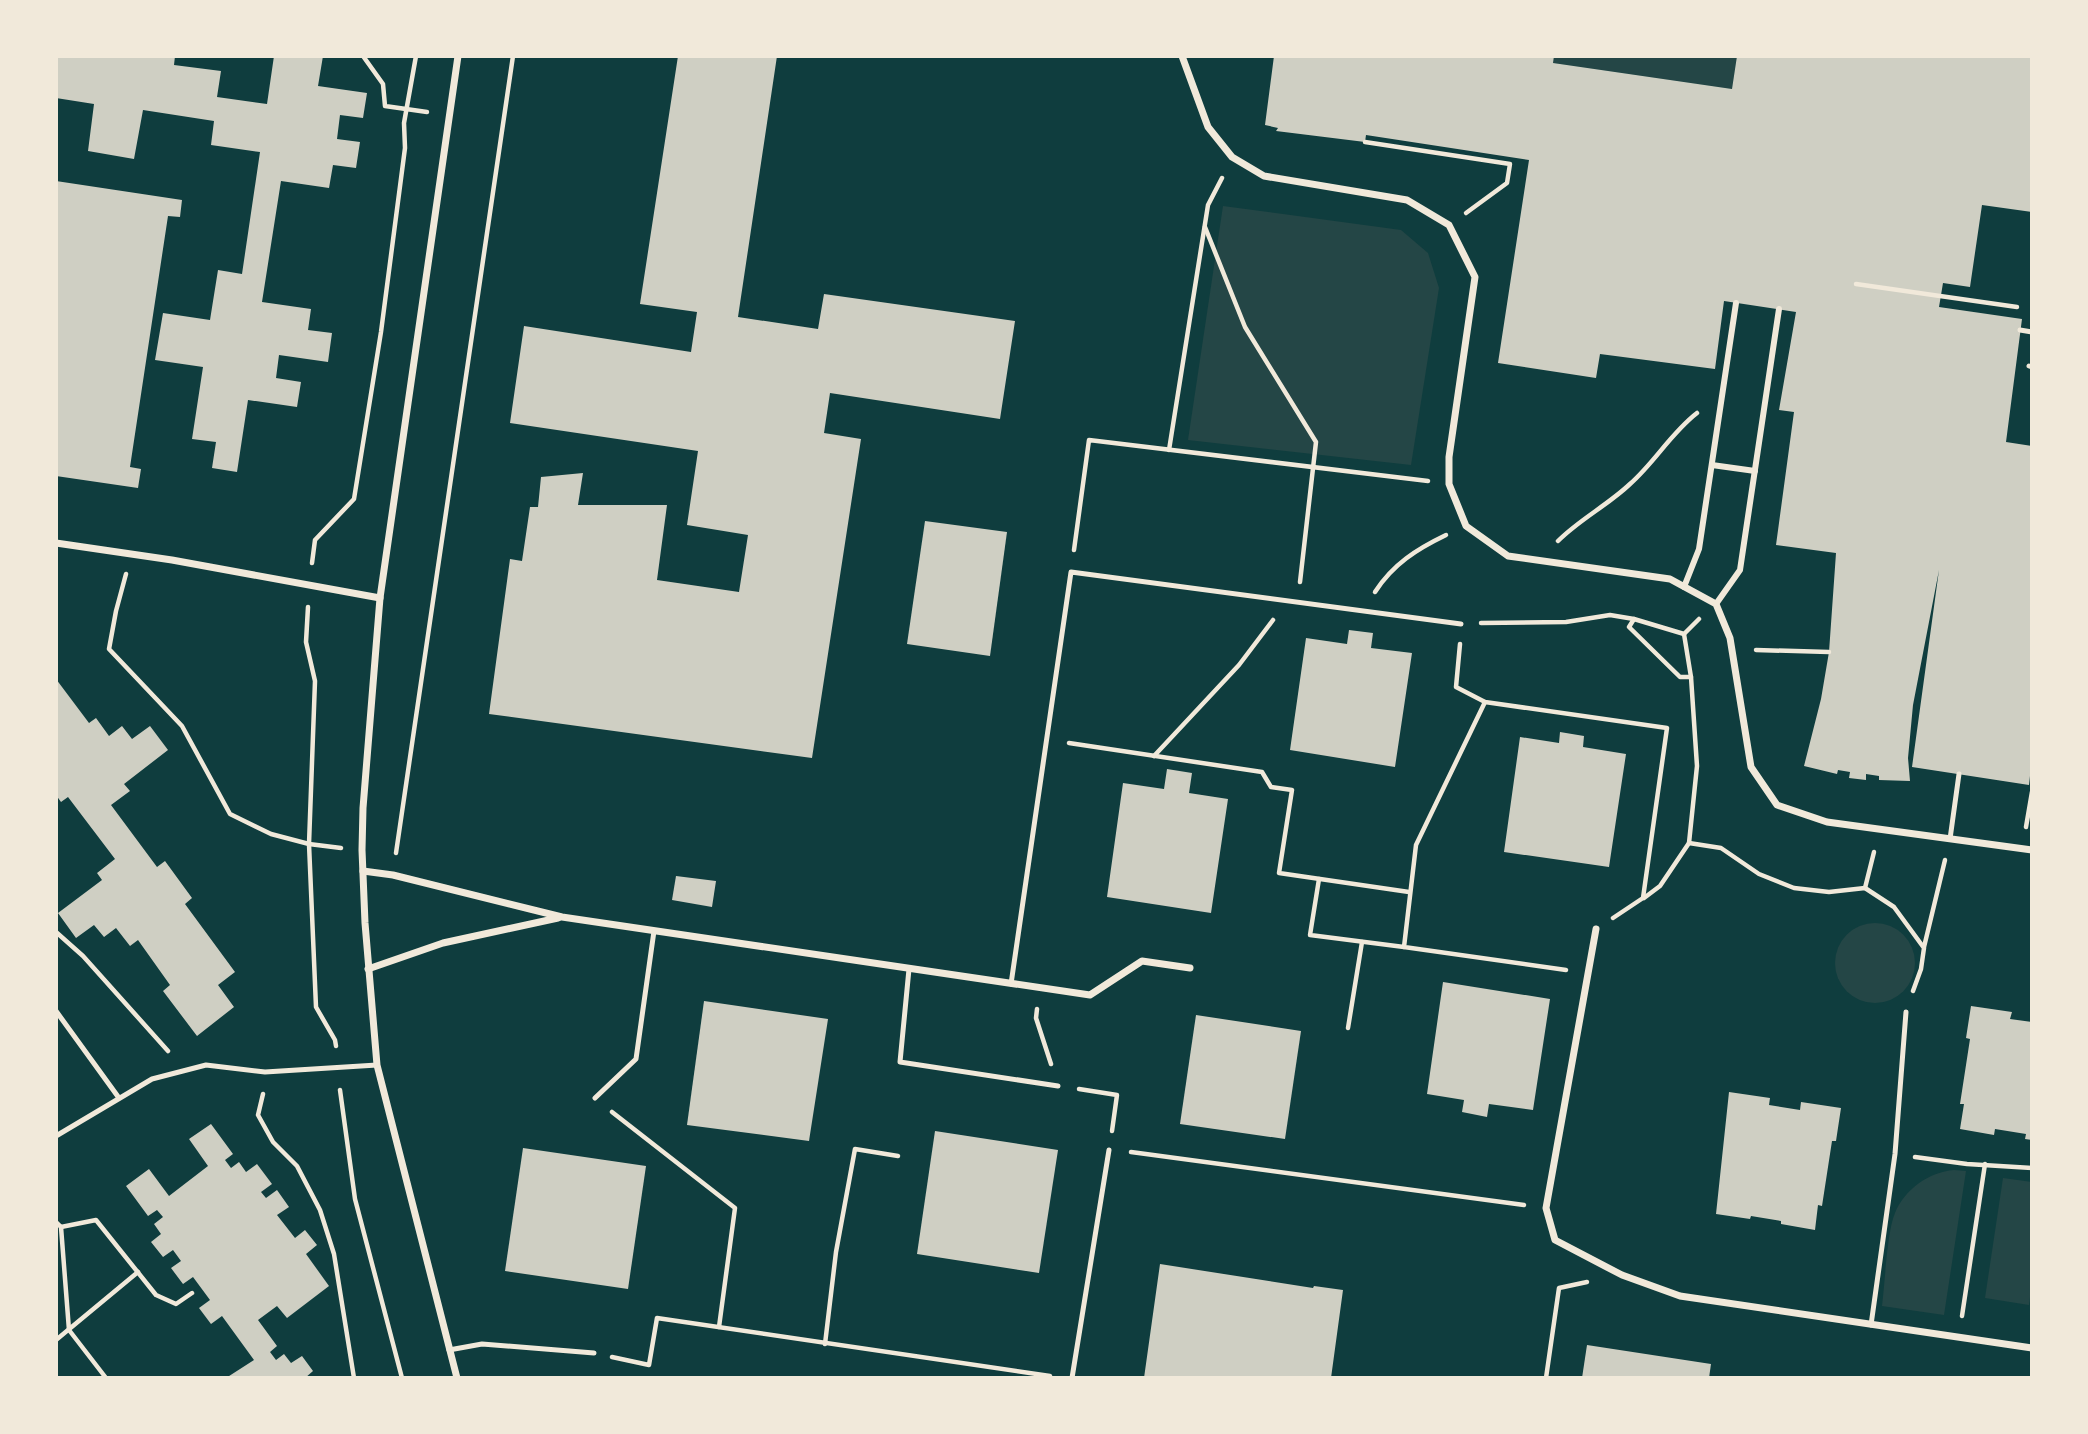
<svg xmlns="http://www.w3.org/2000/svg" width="2088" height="1434" font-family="Inter,sans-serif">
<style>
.green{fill:#244646}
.building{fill:#cfcfc3}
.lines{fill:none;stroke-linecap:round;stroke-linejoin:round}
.path{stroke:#f1e9da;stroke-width:4.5}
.service{stroke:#f1e9da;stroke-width:5}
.pedestrian{stroke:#f1e9da;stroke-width:6}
.minor{stroke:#f1e9da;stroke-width:7}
</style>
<rect width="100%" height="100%" fill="#0f3d3e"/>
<g class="green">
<polygon points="1554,56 1737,56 1732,89 1553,63"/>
<polygon points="1223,206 1401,230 1428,253 1439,288 1411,465 1188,440"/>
<circle cx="1875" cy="963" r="40"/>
<path d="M1954 1170 1966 1171 1944 1315 1882 1306C1885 1283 1887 1232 1895 1213 1905 1189 1929 1172 1954 1170Z"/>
<polygon points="2003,1178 2032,1182 2032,1283 2029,1305 1985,1298"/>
</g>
<g class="building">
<polygon points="56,56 175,56 174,65 221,71 217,97 267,104 274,56 297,58 297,56 323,56 318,86 367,93 363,118 340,115 337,139 360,142 356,168 333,165 329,188 281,181 262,302 311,309 308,330 332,333 328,362 279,355 276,378 301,382 297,407 248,400 237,472 212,468 216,442 192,439 203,367 155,360 163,313 210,320 218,270 242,274 260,152 211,145 214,121 143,110 134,159 88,151 94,104 56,98"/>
<polygon points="678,56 777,56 738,317 818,329 824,294 1015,321 1000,419 830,393 824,433 861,439 812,758 489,714 510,559 522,561 530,507 538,507 541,477 583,473 578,505 667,505 657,580 739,592 748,535 687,525 698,451 510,423 524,326 691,352 697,312 640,304"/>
<polygon points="1274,56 1554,56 1553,63 1732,89 1737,56 2032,56 2032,212 1982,205 1970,287 1943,283 1939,307 2022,319 2006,442 2032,446 2032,758 2029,785 1912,767 1939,570 1913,705 1908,758 1910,781 1879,780 1879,776 1866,774 1866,780 1849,778 1850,772 1838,770 1837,774 1804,766 1821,699 1829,652 1836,553 1776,545 1794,412 1779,410 1796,312 1724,301 1715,369 1600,354 1596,378 1498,363 1529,160 1366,135 1365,142 1276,131 1278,128 1265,125"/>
<polygon points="56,181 182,200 180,217 168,216 130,467 141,469 138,488 56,476"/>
<polygon points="925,521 1007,532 990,656 907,644"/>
<polygon points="1349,630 1373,633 1371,648 1412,653 1395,767 1290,750 1306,638 1347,644"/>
<polygon points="56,679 89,723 96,718 109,736 122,726 132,739 150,726 168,750 124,784 130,791 111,805 157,867 165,861 192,898 185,904 235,972 218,985 234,1007 197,1036 163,991 170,985 138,940 130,946 116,928 104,937 94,925 76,938 58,913 102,880 97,873 115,859 68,797 61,802 56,795"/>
<polygon points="1560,732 1584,736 1583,747 1626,754 1609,867 1504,852 1520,737 1559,743"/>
<polygon points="1167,769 1192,773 1189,793 1228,799 1211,913 1107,897 1123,783 1164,789"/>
<polygon points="676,876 716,881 712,907 672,900"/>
<polygon points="1443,982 1550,999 1533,1110 1489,1104 1487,1117 1462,1112 1464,1100 1427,1094"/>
<polygon points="704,1001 828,1019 809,1141 687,1125"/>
<polygon points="1971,1006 2012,1012 2010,1019 2032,1022 2032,1140 2025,1139 2026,1134 1995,1129 1994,1135 1960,1129 1964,1104 1960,1104 1970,1039 1966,1038"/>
<polygon points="1196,1015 1301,1031 1285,1139 1180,1124"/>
<polygon points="1729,1092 1770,1098 1769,1105 1800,1110 1801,1102 1841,1108 1836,1141 1832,1141 1822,1206 1818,1205 1815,1230 1781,1224 1781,1221 1751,1216 1750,1219 1716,1214"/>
<polygon points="211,1124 233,1154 225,1160 231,1168 239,1162 246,1172 257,1164 272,1184 261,1192 266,1198 277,1190 289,1207 277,1215 295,1238 305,1230 317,1245 306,1254 329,1286 287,1318 277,1306 258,1320 277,1346 270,1352 276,1360 284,1354 291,1363 302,1356 313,1371 305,1378 226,1378 254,1360 222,1316 211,1324 199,1308 210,1300 193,1277 183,1284 171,1268 181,1261 173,1250 163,1257 151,1242 161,1234 154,1224 163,1217 157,1210 148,1216 126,1186 149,1169 169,1196 208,1166 189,1139"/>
<polygon points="935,1131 1058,1150 1039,1273 917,1254"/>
<polygon points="523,1148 646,1166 628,1289 505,1271"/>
<polygon points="1160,1264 1313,1288 1314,1286 1343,1290 1331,1378 1144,1378"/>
<polygon points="1587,1345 1711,1364 1709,1378 1582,1378"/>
</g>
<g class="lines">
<g class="path">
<polyline points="363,56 383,84 385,106 427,112"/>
<polyline points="1365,142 1510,164 1507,183 1466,213"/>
<polyline points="1205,227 1245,327 1316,442 1300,582"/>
<polyline points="1856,284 2017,307"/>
<polyline points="1169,450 1208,205 1222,178"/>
<path d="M1558 541C1580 519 1608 505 1630 484 1655 462 1671 433 1697 413"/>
<polyline points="1074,550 1089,440 1428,481"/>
<polyline points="312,563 315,540 354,499 381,332 405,148 404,123 416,56"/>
<polyline points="126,574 116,611 109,649 182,726 230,814 271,834 309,844 341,848"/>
<path d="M1375 592C1393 564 1417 549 1446 535"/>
<polyline points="308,607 306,642 315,681 309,844 316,1007 335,1040 336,1046"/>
<polyline points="1481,623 1566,622 1610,615 1634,619"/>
<polyline points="1684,634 1691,677"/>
<polyline points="1460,644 1456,687 1485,702 1667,728 1643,898 1613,918"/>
<polyline points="1756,650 1829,652"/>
<polyline points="1485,702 1416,845 1404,947 1566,970"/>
<polyline points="1069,743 1262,772 1271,787 1292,790 1279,873 1409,892"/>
<polyline points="1154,756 1239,665 1273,620"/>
<polyline points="2026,827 2032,792"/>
<polyline points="1689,843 1721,848 1759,874 1794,888 1829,892 1865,888 1894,907 1924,948 1921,969 1913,991"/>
<polyline points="396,853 513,56"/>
<polyline points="1319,879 1310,935 1404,947"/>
<polyline points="1865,888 1874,852"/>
<polyline points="1644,898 1660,886 1689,843 1697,766 1691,677 1680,677 1629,627 1634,619 1684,634 1699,619"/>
<polyline points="56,932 83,956 168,1051"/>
<polyline points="1924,947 1945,860"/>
<polyline points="1037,1009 1036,1018 1051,1064"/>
<polyline points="1348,1028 1362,942"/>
<polyline points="1079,1089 1117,1095 1112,1131"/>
<polyline points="340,1090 355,1199 402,1378"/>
<polyline points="263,1094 258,1115 273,1142 297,1166 320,1210 334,1254 354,1378"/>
<polyline points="612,1112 735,1208 719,1327"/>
<polyline points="1131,1152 1524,1205"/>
<polyline points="1915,1157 1967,1164 2032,1168"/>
<polyline points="56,1222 61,1227 96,1220 156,1295 176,1304 192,1293"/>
<polyline points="61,1227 69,1330 106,1378"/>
<polyline points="1962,1316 1985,1164"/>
<polyline points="56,1340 138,1272"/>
<polyline points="825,1344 836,1252 855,1149 898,1156"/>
<polyline points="612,1357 649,1365 657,1318 1050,1376"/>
<polyline points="1546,1378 1559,1288 1587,1282"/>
</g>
<g class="service">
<polyline points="2020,330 2032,332"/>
<polyline points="2029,366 2032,367"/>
<polyline points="1950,839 1959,774"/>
<polyline points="909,969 900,1062 1058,1086"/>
<polyline points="1011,984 1071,572 1461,624"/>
<polyline points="56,1011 119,1098"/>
<polyline points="595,1098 636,1059 654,931"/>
<polyline points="56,1136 152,1079 206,1065 265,1072 377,1065"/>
<polyline points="1871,1325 1895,1154 1906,1012"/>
<polyline points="449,1350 482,1344 594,1353"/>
<polyline points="1072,1378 1109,1150"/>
</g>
<g class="pedestrian">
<polyline points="1712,465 1755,471"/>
<polyline points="1684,587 1699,549 1736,303"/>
<polyline points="1716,604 1740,570 1779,309"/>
</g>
<g class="minor">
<polyline points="1182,56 1208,127 1232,157 1264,176 1407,200 1449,225 1475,277 1449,457 1449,484 1466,526 1508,556 1670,579 1716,604 1730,638 1751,767 1777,805 1827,822 2032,850"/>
<polyline points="56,543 172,560 380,598"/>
<polyline points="363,871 393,875 562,917 1090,995 1142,961 1190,968"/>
<polyline points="1596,929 1546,1208 1555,1240 1622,1275 1680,1296 2032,1348"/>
<polyline points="368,969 443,943 558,918"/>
<polyline points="457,1378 377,1065 365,923 362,850 363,808 380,598 458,56"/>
</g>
</g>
<rect width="2088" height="1434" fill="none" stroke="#f1e9da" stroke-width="116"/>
</svg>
